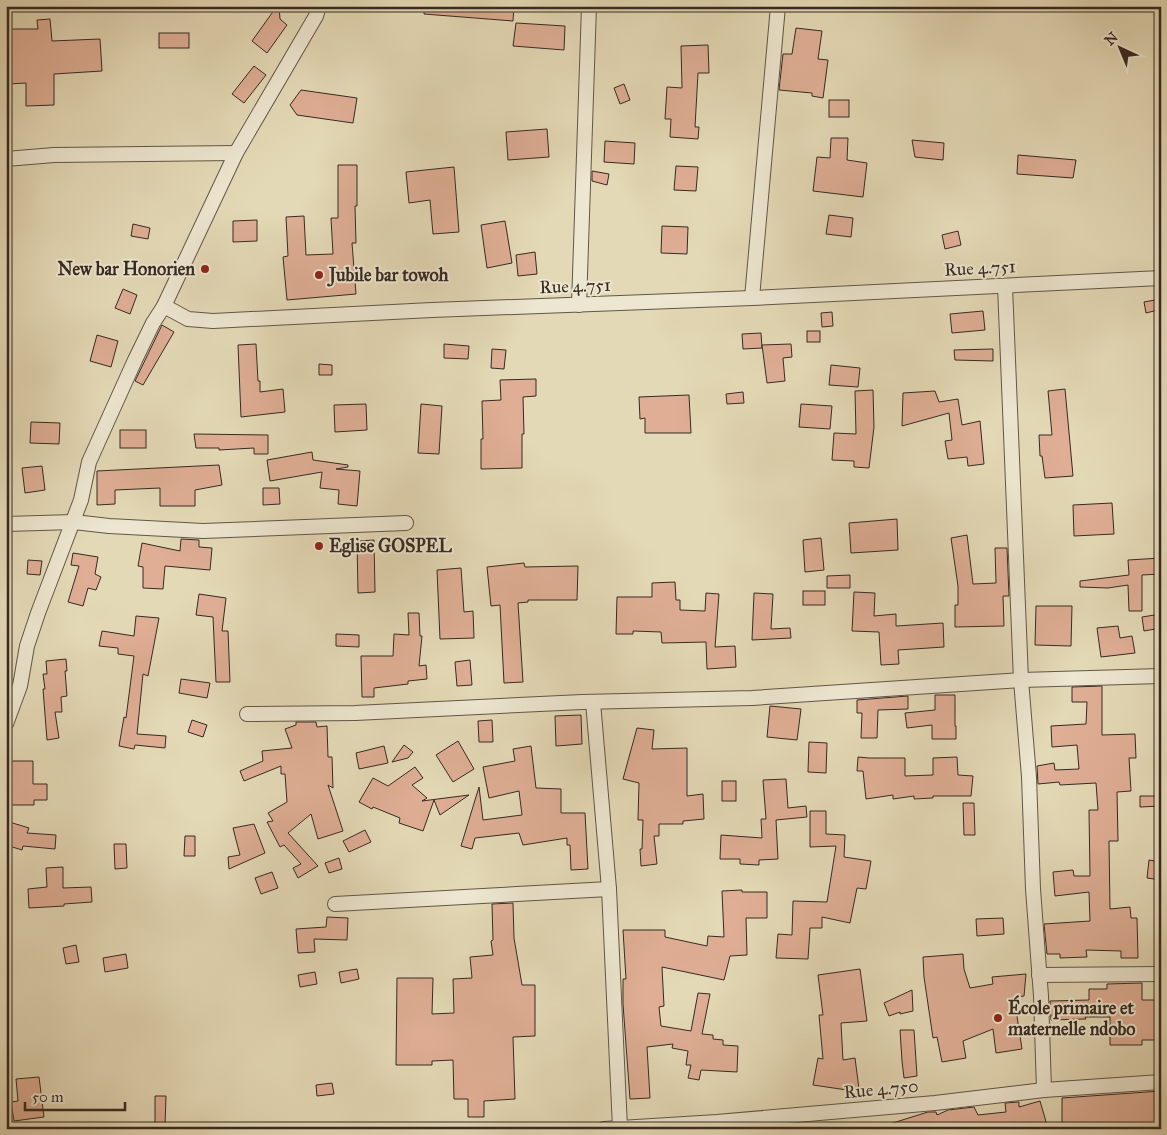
<svg xmlns="http://www.w3.org/2000/svg" width="1167" height="1135" font-family="'IM FELL Great Primer',serif">
<style>
.building{fill:#dfae95;stroke:#352a22}
.lines{fill:none;stroke-linecap:round;stroke-linejoin:round}
.street-casing{stroke:#615647;stroke-width:16}
.street{stroke:#ede6d0;stroke-width:14}
.poi-dot{fill:#8f2418;stroke:#ede6d0;stroke-width:2}
.labels{text-anchor:middle;stroke-width:4;stroke-linejoin:round;paint-order:stroke}
.street-label{font-size:18px;fill:#352a22;stroke:#ede6d0}
.poi-label{font-size:18px;font-weight:bold;fill:#352a22;stroke:#ede6d0;text-anchor:start}
</style>
<rect width="100%" height="100%" fill="#e4d9b6"/>
<filter id="stains"><feTurbulence type="fractalNoise" baseFrequency=".004" numOctaves="4"/><feColorMatrix values="0 0 0 0 .2 0 0 0 0 .09 0 0 0 0 .02 0 0 0 .5 -.17"/></filter>
<radialGradient id="worn" r=".72"><stop offset=".6" stop-color="#630" stop-opacity="0"/><stop offset="1" stop-color="#630" stop-opacity=".3"/></radialGradient>
<g class="building">
<polygon points="277,6 279,6 280,19 287,25 267,53 252,41"/>
<polygon points="424,6 514,6 513,21 424,14"/>
<polygon points="50,19 52,41 100,39 102,71 54,74 54,105 26,106 26,83 8,84 6,29 38,29 37,20"/>
<polygon points="516,23 565,26 564,50 513,46"/>
<polygon points="796,28 822,31 818,59 828,60 823,98 812,96 812,93 779,90 783,54 792,54"/>
<rect x="159" y="33" width="30" height="15"/>
<polygon points="708,45 709,73 698,73 695,127 699,127 698,139 670,137 671,119 665,119 667,87 682,88 681,46"/>
<polygon points="254,66 266,75 244,103 232,94"/>
<polygon points="624,84 630,100 620,104 614,88"/>
<polygon points="301,90 357,98 353,123 297,115 290,105"/>
<rect x="829" y="100" width="20" height="17"/>
<polygon points="547,129 549,157 508,160 506,132"/>
<polygon points="831,138 848,138 847,160 867,163 863,197 813,191 817,157 830,158"/>
<polygon points="912,140 944,143 943,160 915,157"/>
<polygon points="605,141 635,143 634,164 604,162"/>
<polygon points="1018,155 1076,160 1073,178 1017,174"/>
<polygon points="338,165 357,165 357,206 355,206 356,243 352,243 356,294 287,300 283,257 288,256 286,217 304,216 306,255 333,254 331,218 338,218"/>
<polygon points="676,166 698,167 696,191 674,190"/>
<polygon points="454,167 459,232 433,234 430,200 409,203 406,172"/>
<polygon points="592,171 609,174 607,185 592,181"/>
<polygon points="829,215 853,218 851,237 826,234"/>
<polygon points="257,220 257,241 233,242 233,221"/>
<polygon points="505,221 512,263 487,268 481,225"/>
<polygon points="133,224 150,228 148,239 131,236"/>
<polygon points="662,226 688,227 687,254 661,253"/>
<polygon points="958,231 961,245 945,249 942,235"/>
<polygon points="535,252 537,274 518,276 516,255"/>
<polygon points="123,289 137,295 130,314 115,308"/>
<polygon points="1155,300 1158,310 1146,313 1144,302"/>
<polygon points="983,311 985,330 952,333 950,314"/>
<polygon points="832,312 833,326 822,327 821,313"/>
<polygon points="162,325 174,332 143,385 135,381"/>
<rect x="807" y="331" width="13" height="11"/>
<polygon points="761,333 762,348 743,349 742,334"/>
<polygon points="97,335 118,341 111,367 90,361"/>
<polygon points="256,344 258,381 260,381 260,392 283,389 285,412 241,417 238,345"/>
<polygon points="444,344 469,346 468,359 444,358"/>
<polygon points="791,344 792,357 783,358 785,381 767,383 762,345"/>
<polygon points="492,349 506,350 504,369 491,368"/>
<polygon points="993,349 993,361 955,360 954,350"/>
<polygon points="319,364 332,365 332,375 319,375"/>
<polygon points="831,365 860,368 858,387 829,385"/>
<polygon points="536,379 536,396 523,397 524,434 522,434 522,468 481,469 481,439 483,439 482,401 501,400 500,380"/>
<polygon points="1065,389 1073,476 1045,478 1042,456 1040,456 1039,435 1052,435 1048,391"/>
<polygon points="873,390 874,427 869,468 854,467 854,461 832,460 834,433 856,434 855,391"/>
<polygon points="935,391 939,402 958,399 962,425 980,421 984,464 968,466 967,457 948,459 945,441 952,440 949,413 902,426 903,393"/>
<polygon points="743,392 744,403 727,404 726,394"/>
<polygon points="689,395 691,433 645,433 645,418 640,419 639,397"/>
<polygon points="366,404 367,430 335,432 334,405"/>
<polygon points="421,404 442,406 439,454 418,453"/>
<polygon points="801,404 832,406 830,429 799,427"/>
<polygon points="31,422 60,423 59,444 30,443"/>
<rect x="120" y="430" width="26" height="18"/>
<polygon points="194,434 268,435 268,454 254,454 254,448 219,450 219,448 196,448"/>
<polygon points="312,452 313,460 348,465 348,467 336,469 360,471 357,506 338,504 339,490 320,488 322,472 270,481 267,460"/>
<polygon points="219,465 222,485 195,490 195,506 160,506 160,488 115,490 115,504 97,505 97,471"/>
<polygon points="42,466 45,490 25,493 22,468"/>
<polygon points="263,488 279,488 280,504 263,505"/>
<polygon points="1112,503 1114,534 1074,536 1073,505"/>
<polygon points="897,519 898,550 851,553 849,523"/>
<polygon points="967,535 973,584 996,583 995,548 1007,548 1009,596 1003,596 1004,626 955,627 955,605 958,605 958,586 951,538"/>
<polygon points="821,538 824,570 805,572 803,540"/>
<polygon points="181,539 199,540 199,547 212,548 210,570 165,566 163,589 143,588 143,567 138,566 142,543 180,551"/>
<polygon points="374,540 375,592 358,593 357,541"/>
<polygon points="73,553 98,557 95,574 101,577 96,590 88,588 83,606 68,602 79,566 71,565"/>
<polygon points="1161,558 1161,574 1142,575 1142,611 1129,611 1128,585 1108,588 1080,587 1080,581 1129,575 1128,560"/>
<polygon points="28,560 42,561 40,575 27,574"/>
<polygon points="524,563 525,567 578,566 577,600 528,600 528,602 518,603 523,682 504,683 500,605 491,606 487,567"/>
<polygon points="461,568 464,612 473,611 474,638 440,639 437,570"/>
<polygon points="850,575 850,588 827,588 827,576"/>
<polygon points="675,582 676,600 680,600 680,610 705,611 706,593 719,594 715,647 735,646 736,667 707,669 706,642 662,643 661,632 633,631 633,634 616,634 617,597 652,597 652,583"/>
<rect x="803" y="591" width="22" height="14"/>
<polygon points="854,592 875,593 874,616 896,614 896,626 943,623 944,647 898,650 899,664 881,665 879,632 852,631"/>
<polygon points="754,593 773,594 771,629 790,628 791,638 752,640"/>
<polygon points="199,594 226,598 222,631 228,631 230,682 216,682 213,617 196,615"/>
<polygon points="1036,606 1072,606 1071,646 1035,645"/>
<polygon points="408,613 419,613 420,636 422,636 419,666 426,665 427,679 408,681 408,684 374,688 374,697 362,697 361,656 393,656 394,634 409,635"/>
<polygon points="1161,614 1161,628 1144,631 1142,617"/>
<polygon points="136,616 159,618 148,676 143,674 137,734 166,736 165,748 135,745 134,749 119,746 124,717 126,718 134,656 118,654 118,648 99,646 102,631 134,636"/>
<polygon points="1118,626 1120,638 1132,636 1135,653 1101,657 1097,628"/>
<polygon points="336,634 359,635 359,647 336,646"/>
<polygon points="66,659 67,671 65,671 67,696 61,697 62,712 55,712 59,738 47,740 43,689 45,689 43,674 47,674 46,661"/>
<polygon points="470,660 472,685 457,686 455,662"/>
<polygon points="181,679 210,683 207,698 179,693"/>
<polygon points="1102,686 1102,735 1135,734 1136,758 1129,758 1131,791 1117,792 1118,841 1109,841 1110,909 1130,907 1131,918 1137,918 1138,958 1121,958 1121,951 1086,950 1087,957 1060,958 1060,954 1047,954 1044,924 1090,921 1089,892 1055,896 1053,872 1073,870 1074,876 1090,876 1089,810 1098,810 1096,783 1060,785 1059,782 1038,784 1037,766 1054,763 1055,770 1079,769 1077,745 1052,747 1051,726 1086,724 1087,702 1072,702 1072,687"/>
<polygon points="935,695 955,695 955,726 956,726 956,739 932,739 932,725 907,728 905,713 935,710"/>
<polygon points="908,696 908,709 878,710 877,738 861,738 862,713 857,713 857,700"/>
<polygon points="770,706 801,709 797,740 767,737"/>
<polygon points="581,715 582,744 556,746 555,716"/>
<polygon points="192,720 207,725 203,737 188,732"/>
<polygon points="492,720 493,742 479,742 478,721"/>
<polygon points="296,722 316,722 317,727 327,726 328,757 332,757 333,788 328,785 343,831 318,839 311,814 288,833 318,866 298,878 293,868 301,864 284,845 280,847 267,822 273,821 268,813 287,802 285,774 281,774 281,766 244,781 240,771 263,761 262,751 292,748 285,729 296,725"/>
<polygon points="637,728 654,730 652,749 687,748 687,796 703,794 704,819 683,821 683,824 659,824 659,836 654,836 657,864 641,866 640,849 642,849 643,820 638,820 639,783 623,779"/>
<polygon points="458,741 474,769 453,782 436,755"/>
<polygon points="809,742 827,743 826,773 808,772"/>
<polygon points="404,745 413,752 408,758 392,762"/>
<polygon points="384,746 388,763 359,769 356,753"/>
<polygon points="531,746 536,788 561,789 561,813 585,813 588,869 571,870 570,845 567,845 567,838 523,845 519,833 475,838 472,849 461,846 479,787 483,820 522,815 519,791 489,798 483,767 515,761 513,749"/>
<polygon points="858,757 869,758 905,758 905,776 933,775 933,758 957,757 958,775 973,776 971,796 933,796 933,798 914,799 914,796 893,799 893,795 866,799 863,771 857,771"/>
<polygon points="8,761 33,761 33,784 47,784 47,800 34,800 34,805 6,805"/>
<polygon points="415,767 423,778 412,785 427,798 422,801 469,795 440,815 434,800 423,831 399,823 400,818 373,807 372,809 359,802 373,778 388,786"/>
<polygon points="786,779 788,808 806,806 807,817 776,820 778,859 759,860 759,865 740,864 740,859 720,859 721,835 762,838 761,819 766,819 763,780"/>
<rect x="722" y="781" width="14" height="20"/>
<polygon points="1140,796 1161,796 1161,806 1140,807"/>
<polygon points="963,803 974,803 975,835 964,835"/>
<polygon points="810,811 826,811 826,834 845,835 844,857 871,861 866,889 857,888 850,923 822,917 822,928 810,928 808,959 776,958 778,934 792,935 793,901 827,902 836,846 810,847"/>
<polygon points="6,821 29,828 27,833 56,835 55,849 23,846 22,850 6,845"/>
<polygon points="254,824 265,853 229,869 228,857 240,855 233,828"/>
<polygon points="365,830 371,842 349,852 343,841"/>
<polygon points="185,836 195,836 195,856 184,856"/>
<polygon points="114,844 126,844 127,868 115,869"/>
<polygon points="339,858 342,869 329,873 325,863"/>
<polygon points="1149,860 1161,862 1161,880 1147,878"/>
<polygon points="63,867 63,888 91,887 92,902 64,904 64,906 29,908 28,889 47,887 46,868"/>
<polygon points="272,872 278,888 261,894 255,878"/>
<polygon points="742,890 742,892 767,892 767,918 746,918 747,955 730,956 724,980 662,967 664,1006 659,1007 661,1026 691,1031 698,993 710,994 702,1034 713,1035 713,1039 723,1040 723,1045 738,1046 737,1072 701,1070 699,1080 688,1078 691,1065 686,1065 688,1051 672,1048 673,1044 647,1047 650,1098 630,1099 623,1004 623,979 626,979 623,930 665,930 665,937 707,946 708,936 724,937 722,891"/>
<polygon points="513,903 514,938 522,985 535,985 535,1036 513,1037 515,1099 484,1101 484,1117 468,1117 468,1099 454,1099 453,1060 432,1061 432,1065 396,1065 397,978 433,978 432,1014 454,1013 453,979 472,978 470,957 493,955 491,941 493,940 492,904"/>
<polygon points="327,917 348,918 347,940 314,939 315,952 298,953 296,929 326,927"/>
<polygon points="1003,918 1004,934 977,936 976,919"/>
<polygon points="76,945 79,962 66,964 63,948"/>
<polygon points="126,954 128,968 105,972 103,958"/>
<polygon points="963,954 964,969 970,988 993,984 992,977 1026,974 1024,996 1014,997 1022,1049 996,1053 993,1029 963,1041 966,1058 942,1062 937,1037 933,1038 924,977 923,957"/>
<polygon points="357,969 359,979 341,983 339,972"/>
<polygon points="860,969 867,1021 841,1023 843,1060 855,1058 859,1089 847,1090 813,1085 818,1058 823,1059 819,1015 823,1015 818,975"/>
<polygon points="315,972 317,984 300,987 298,975"/>
<polygon points="1142,983 1142,1000 1161,1000 1161,1040 1142,1040 1142,1045 1110,1045 1110,1017 1085,1017 1086,1019 1051,1020 1050,1001 1089,1000 1089,989 1107,989 1107,984"/>
<polygon points="912,990 913,1011 900,1014 900,1012 889,1016 884,1003"/>
<polygon points="900,1030 914,1030 917,1076 904,1078 902,1061"/>
<polygon points="39,1077 44,1117 14,1121 11,1102 18,1101 16,1079"/>
<polygon points="332,1083 334,1094 317,1096 316,1085"/>
<polygon points="1161,1091 1161,1129 1085,1129 1084,1126 1062,1128 1062,1098"/>
<polygon points="155,1096 166,1096 165,1125 155,1124"/>
<polygon points="1040,1101 1047,1125 1033,1129 884,1129 883,1126 928,1112 936,1112 937,1115 948,1110 974,1107 978,1115 1006,1112 1005,1103 1019,1102 1019,1107"/>
</g>
<g class="lines">
<g class="street-casing">
<g id="street">
<polyline points="6,159 54,155 236,153"/>
<polyline points="1005,286 1021,680 1029,777 1033,889 1041,996 1044,1090"/>
<polyline points="752,298 778,6"/>
<polyline points="579,305 589,6"/>
<polyline points="164,306 188,319 213,321 432,310 752,298 1161,278"/>
<polyline points="6,524 74,522 109,526 203,531 406,523"/>
<polyline points="247,714 355,713 582,702 752,698 1021,680 1161,676"/>
<polyline points="6,724 20,686 27,646 38,613 81,500 89,462 135,360 153,323 164,306 236,153 316,16 319,6"/>
<polyline points="609,889 620,1128"/>
<polyline points="335,904 609,889 593,702"/>
<polyline points="1039,975 1161,974"/>
<polyline points="604,1129 717,1122 935,1103 1044,1090 1161,1082"/>
</g>
</g>
<use href="#street" class="street"/>
</g>
<g class="poi-dot">
<circle cx="205" cy="269" r="5"/>
<circle cx="319" cy="275" r="5"/>
<circle cx="319" cy="546" r="5"/>
<circle cx="998" cy="1018" r="5"/>
</g>
<g class="labels">
<g class="street-label">
<text transform="translate(980 268) rotate(-3)" y="6">Rue 4.751</text>
<text transform="translate(575 286) rotate(-2)" y="6">Rue 4.751</text>
<text transform="translate(881 1089) rotate(-5)" y="6">Rue 4.750</text>
</g>
<g class="poi-label">
<text x="195" y="275" text-anchor="end">New bar Honorien</text>
<text x="329" y="281">Jubile bar towoh</text>
<text x="329" y="552">Eglise GOSPEL</text>
<text x="1008" y="1014">École primaire et<tspan x="1008" dy="21">maternelle ndobo</tspan></text>
</g>
</g>
<rect width="1167" height="1135" fill="none" stroke="#e4d9b6" stroke-width="25"/>
<rect x="8" y="8" width="1152" height="1120" fill="none" stroke="#352a22" stroke-width="2.5"/>
<rect x="12" y="12" width="1142" height="1110" fill="none" stroke="#352a22"/>
<g transform="translate(1120 48) rotate(316)" stroke="#ede6d0" stroke-width="4" paint-order="stroke">
<path d="M0-4L9 19L0 12L-9 19Z" fill="#352a22"/>
<text y="-8" font-size="14" font-weight="bold" text-anchor="middle" fill="#352a22">N</text>
</g>
<path d="M25 1102v8h100v-8" fill="none" stroke="#352a22" stroke-width="2.5"/>
<text x="32" y="1102" font-size="15" fill="#352a22" stroke="#ede6d0" stroke-width="4" paint-order="stroke">50 m</text>
<rect width="100%" height="100%" filter="url(#stains)"/>
<rect width="100%" height="100%" fill="url(#worn)"/>
</svg>
